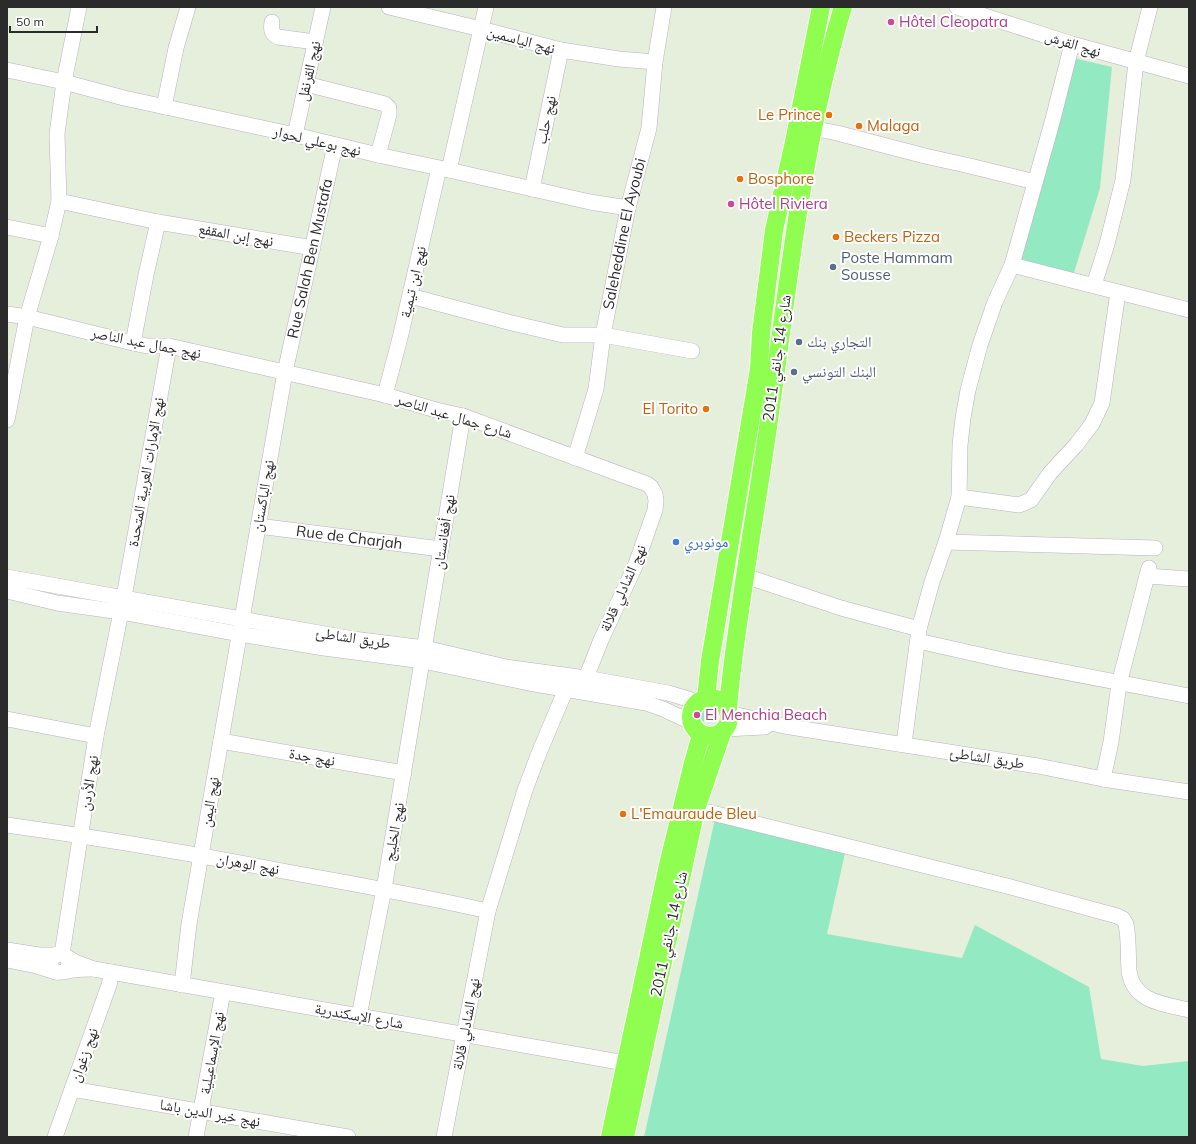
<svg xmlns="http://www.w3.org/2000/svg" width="1196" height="1144" font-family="Mulish,'Noto Naskh Arabic',sans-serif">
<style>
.green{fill:#93eac2}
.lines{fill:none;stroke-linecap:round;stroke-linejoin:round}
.minor-casing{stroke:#bbb0c0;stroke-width:16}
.major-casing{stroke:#fff;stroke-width:20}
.minor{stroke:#fff;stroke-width:15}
.major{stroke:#8ffe51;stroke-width:18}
.hotel-dot{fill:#d1479c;stroke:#fff;stroke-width:1.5}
.food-dot{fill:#e8710a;stroke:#fff;stroke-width:1.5}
.service-dot{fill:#5c6f8a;stroke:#fff;stroke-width:1.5}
.shop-dot{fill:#3f7fe0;stroke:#fff;stroke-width:1.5}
.labels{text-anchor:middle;stroke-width:4;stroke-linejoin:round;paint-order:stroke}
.hotel-label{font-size:15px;fill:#b23c85;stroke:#fff;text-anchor:start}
.street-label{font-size:15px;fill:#2b2b2b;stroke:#fff}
.food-label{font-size:15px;fill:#c56008;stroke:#fff;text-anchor:start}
.service-label{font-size:15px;fill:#4e5e75;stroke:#fff;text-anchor:start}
.shop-label{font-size:15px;fill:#366cbe;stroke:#fff;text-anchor:start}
</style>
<rect width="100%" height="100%" fill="#e6efdc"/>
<g class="green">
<polygon points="1069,57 1112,67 1100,188 1073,276 1009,259"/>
<path d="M691 704 709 706C717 729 680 725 691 704Z"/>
<polygon points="715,819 845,853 827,934 962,958 975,925 1089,987 1101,1059 1143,1066 1189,1061 1189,1137 644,1137"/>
</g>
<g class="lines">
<g class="minor-casing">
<g id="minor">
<polyline points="389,7 481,29 561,50 619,59 655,62"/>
<polyline points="957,7 1072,44 1189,76"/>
<path d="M272 22C271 29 271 34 278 37L315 42"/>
<polyline points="7,70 64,82 124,98 295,135 378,155 449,170 590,202 628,208"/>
<polyline points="306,84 385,104 389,108 389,115 378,155"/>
<polyline points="164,107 176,48 188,7"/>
<polyline points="812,128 837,133 925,156 970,166 1035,182"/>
<polyline points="295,135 323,7"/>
<polyline points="449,170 486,7"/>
<polyline points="532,189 561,50"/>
<polyline points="59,201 158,222"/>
<polyline points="7,227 51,236"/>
<polyline points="1012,265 1189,310"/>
<polyline points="1094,285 1107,244 1123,180 1136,62 1150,7"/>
<polyline points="410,296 508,322 563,335 603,335 692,351"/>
<polyline points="7,314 27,317 133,343 147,346 169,346 385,395 436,410 463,416 647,484 651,487 655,494 656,501 655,510 636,564 601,640 586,678"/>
<polyline points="133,343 146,275 158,222 313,248"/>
<polyline points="385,395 400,338 439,168"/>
<polyline points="7,420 27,317 51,236 59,201 57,134 64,82 79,7"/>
<path id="s1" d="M575 458 596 389 603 335 628 208 649 128 655 62 664 7"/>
<polyline points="959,497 1019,505 1031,500 1050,473 1076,445 1092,424 1102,403 1118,292"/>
<path id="s2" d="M258 526 441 549"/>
<polyline points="946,542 1155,548"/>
<polyline points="745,576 841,608 919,629"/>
<polyline points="1147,576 1189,579"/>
<polyline points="7,577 353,639 425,648 506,667 586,678 668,693 698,702"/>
<polyline points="7,591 57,603 121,612 239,634 324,648 423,661 529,683 646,703 663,709 691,722"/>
<polyline points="918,641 1007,661 1189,696"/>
<polyline points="729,713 784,726 1038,766 1103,779 1189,792"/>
<polyline points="7,719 96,736"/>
<polyline points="726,729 765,727"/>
<polyline points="221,741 404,773"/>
<polyline points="904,744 919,629 932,582 946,542 959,497 960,445 963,418 968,390 980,345 995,302 1012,265 1053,119 1072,44"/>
<polyline points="1103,779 1111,742 1119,684 1149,568"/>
<path d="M696 809 1007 886 1117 916 1123 919 1126 924C1129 939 1128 955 1129 971 1133 1002 1164 1004 1189 1010"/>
<path d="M7 825C101 838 195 854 288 872 355 884 422 896 488 911"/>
<polyline points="7,950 39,955 56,955"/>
<polyline points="62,954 96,736 124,597 169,346"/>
<polyline points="7,960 37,966 56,972"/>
<polyline points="94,969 625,1063"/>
<path d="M65 971 69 967C71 954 55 949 51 960 51 962 51 965 51 967 55 977 67 970 74 970 81 969 87 969 94 969L75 962 67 957"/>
<path id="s3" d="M182 985 189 924 285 372 335 145"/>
<polyline points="359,1016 384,889 463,416"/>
<polyline points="72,1089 348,1137"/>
<polyline points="55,1137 109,985 112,972"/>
<polyline points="196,1137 223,992"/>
<polyline points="444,1137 488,911 525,790 539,753 566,689"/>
</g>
</g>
<g class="major-casing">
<g id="major">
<circle cx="710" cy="717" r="19"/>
<polyline points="706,698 710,661 759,369 761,333 774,230 794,142 821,7"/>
<path d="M728 711C730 678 735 645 740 611 749 545 761 479 770 413 786 303 797 192 823 83 829 58 835 32 843 7"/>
<polyline points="610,1137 668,865 693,763 701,735"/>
<polyline points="625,1137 696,809 722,733"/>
</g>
</g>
<use href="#minor" class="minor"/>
<use href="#major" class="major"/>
</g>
<g class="hotel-dot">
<circle cx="891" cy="22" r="4"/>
<circle cx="731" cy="204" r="4"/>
<circle cx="697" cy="715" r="4"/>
</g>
<g class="food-dot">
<circle cx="829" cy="115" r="4"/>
<circle cx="859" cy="126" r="4"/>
<circle cx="740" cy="179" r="4"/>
<circle cx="836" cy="237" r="4"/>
<circle cx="706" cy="409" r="4"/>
<circle cx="623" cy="814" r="4"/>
</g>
<g class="service-dot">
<circle cx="833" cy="267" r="4"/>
<circle cx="799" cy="342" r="4"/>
<circle cx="794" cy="372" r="4"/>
</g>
<circle class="shop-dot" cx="676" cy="542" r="4"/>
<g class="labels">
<g class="hotel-label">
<text x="899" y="27">Hôtel Cleopatra</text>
<text x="739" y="209">Hôtel Riviera</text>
<text x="705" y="720">El Menchia Beach</text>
</g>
<g class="street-label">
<text transform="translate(521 40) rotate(15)" y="5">نهج الياسمين</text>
<text transform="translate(1073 44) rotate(17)" y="5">نهج القرش</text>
<text transform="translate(309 71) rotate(-77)" y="5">نهج القرنفل</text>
<text transform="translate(546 120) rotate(-78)" y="5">نهج حلب</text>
<text transform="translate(317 141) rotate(13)" y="5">نهج بوعلي لحوار</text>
<text dy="5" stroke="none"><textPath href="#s1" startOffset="230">Saleheddine El Ayoubi</textPath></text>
<text transform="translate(236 235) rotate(10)" y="5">نهج إبن المقفع</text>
<text dy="5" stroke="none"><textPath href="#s3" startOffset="738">Rue Salah Ben Mustafa</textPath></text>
<text transform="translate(413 282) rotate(-77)" y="5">نهج ابن تيمية</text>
<text transform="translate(146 343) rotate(11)" y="5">نهج جمال عبد الناصر</text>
<text transform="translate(777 358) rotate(-82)" y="5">شارع 14 جانفي 2011</text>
<text transform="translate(454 416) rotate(17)" y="5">شارع جمال عبد الناصر</text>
<text transform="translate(146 472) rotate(-80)" y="5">نهج الإمارات العربية المتحدة</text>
<text transform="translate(263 496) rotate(-80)" y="5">نهج الباكستان</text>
<text transform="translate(444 532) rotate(-81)" y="5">نهج أفغانستان</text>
<text dy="5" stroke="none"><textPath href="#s2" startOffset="92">Rue de Charjah</textPath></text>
<text transform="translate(623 588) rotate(-66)" y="5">نهج الشادلي قلالة</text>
<text transform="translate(353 638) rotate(9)" y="5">طريق الشاطئ</text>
<text transform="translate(312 757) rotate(10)" y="5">نهج جدة</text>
<text transform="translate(987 758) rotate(9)" y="5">طريق الشاطئ</text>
<text transform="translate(89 783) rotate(-81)" y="5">نهج الأردن</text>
<text transform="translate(210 802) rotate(-80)" y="5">نهج اليمن</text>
<text transform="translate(394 832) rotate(-80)" y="5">نهج الخليج</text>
<text transform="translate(248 864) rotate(10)" y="5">نهج الوهران</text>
<text transform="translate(669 934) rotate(-78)" y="5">شارع 14 جانفي 2011</text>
<text transform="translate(359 1016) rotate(10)" y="5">شارع الإسكندرية</text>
<text transform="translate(466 1024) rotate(-79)" y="5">نهج الشادلي قلالة</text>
<text transform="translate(212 1053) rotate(-80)" y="5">نهج الإسماعيلية</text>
<text transform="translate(84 1055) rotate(-70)" y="5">نهج زغوان</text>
<text transform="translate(210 1113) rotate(10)" y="5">نهج خير الدين باشا</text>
</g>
<g class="food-label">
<text x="821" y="120" text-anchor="end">Le Prince</text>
<text x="867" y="131">Malaga</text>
<text x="748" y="184">Bosphore</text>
<text x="844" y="242">Beckers Pizza</text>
<text x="698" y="414" text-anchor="end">El Torito</text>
<text x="631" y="819">L'Emauraude Bleu</text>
</g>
<g class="service-label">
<text x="841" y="263">Poste Hammam<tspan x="841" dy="17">Sousse</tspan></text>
<text x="807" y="347">التجاري بنك</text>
<text x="802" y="377">البنك التونسي</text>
</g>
<g class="shop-label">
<text x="684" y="547">مونوبري</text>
</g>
</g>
<rect width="1196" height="1144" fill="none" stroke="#2b2b2b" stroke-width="16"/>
<path d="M10 26v6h87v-6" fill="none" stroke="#2b2b2b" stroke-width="2"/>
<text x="16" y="26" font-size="12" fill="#2b2b2b" stroke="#ffffff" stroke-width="3" paint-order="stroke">50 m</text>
</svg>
